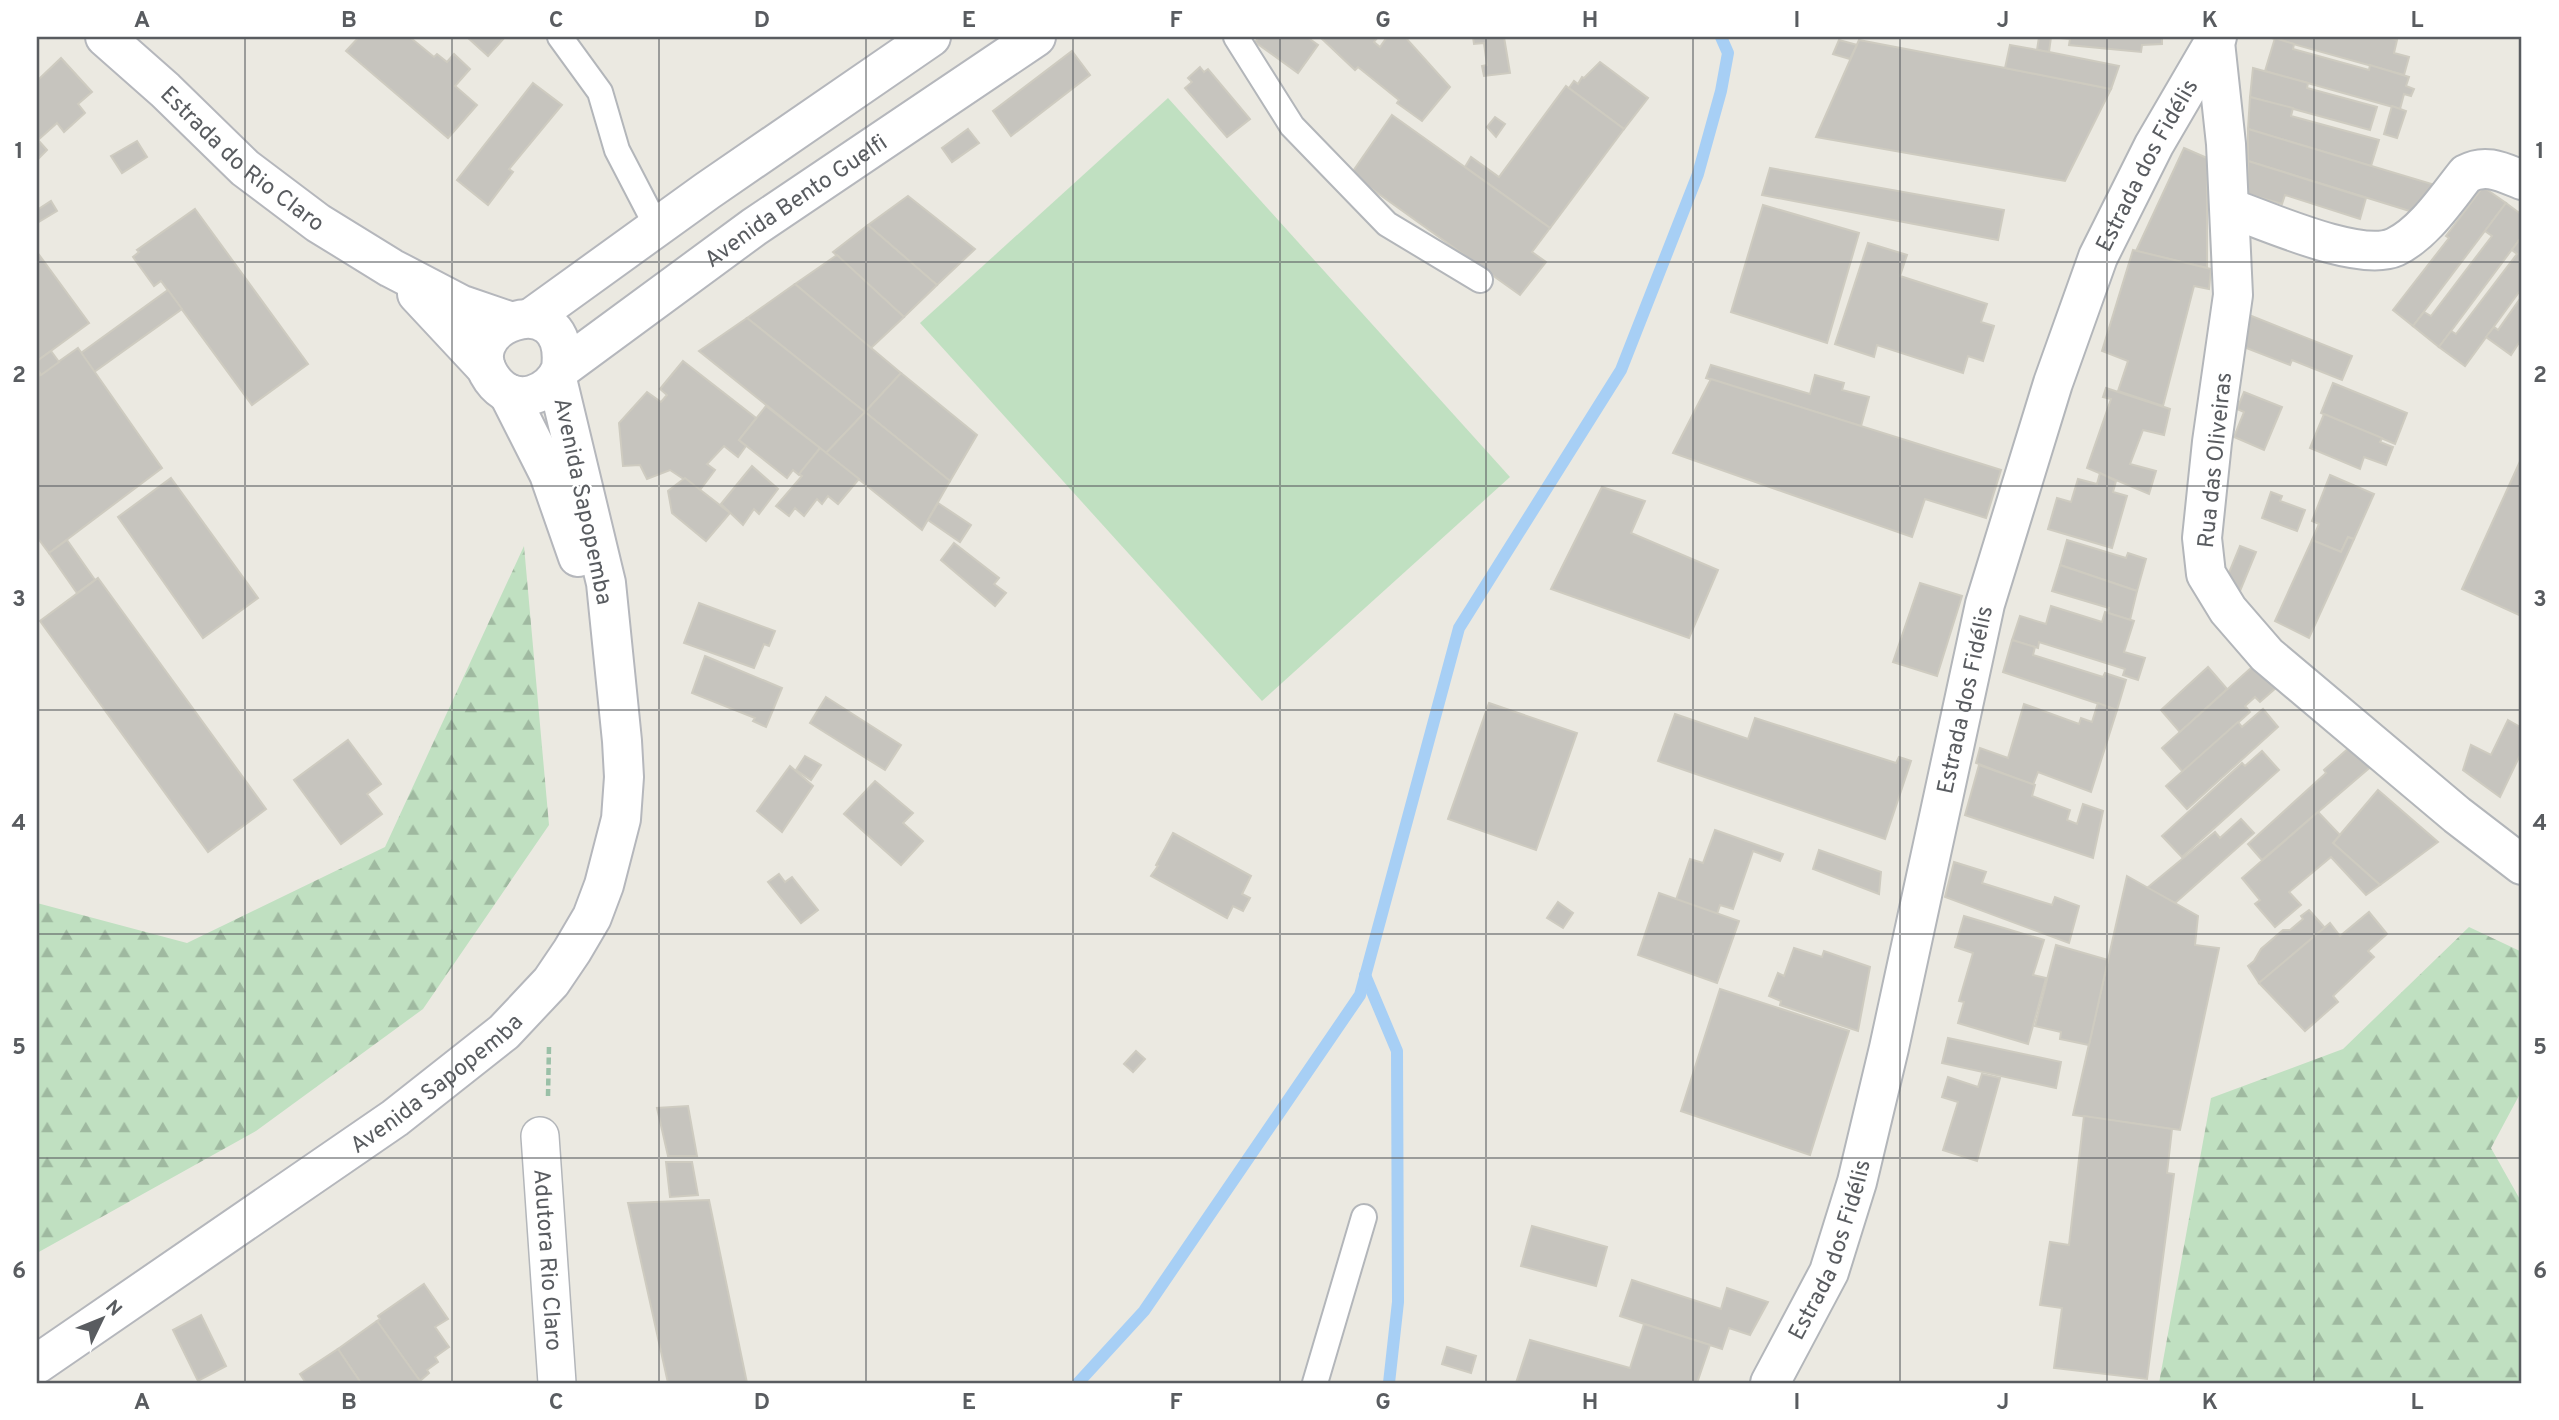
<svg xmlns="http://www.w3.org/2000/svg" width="2559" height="1420" font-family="Overpass,sans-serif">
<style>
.forest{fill:url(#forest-firs)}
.garden{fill:#c0e0c1}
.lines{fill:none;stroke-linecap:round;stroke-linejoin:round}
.stream{stroke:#a7cff5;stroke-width:12}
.building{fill:#c6c4be;stroke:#cecbc0;stroke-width:2}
.service-casing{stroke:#b3b6ba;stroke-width:28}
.pedestrian-casing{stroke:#b3b6ba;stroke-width:40}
.minor-casing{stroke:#b3b6ba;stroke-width:42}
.secondary-casing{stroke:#b5b7bc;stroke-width:42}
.path{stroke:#9ac0a7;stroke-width:4.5;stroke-dasharray:7 3.5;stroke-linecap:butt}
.service{stroke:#fff;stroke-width:24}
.pedestrian{stroke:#fff;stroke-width:37}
.minor{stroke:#fff;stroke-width:38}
.secondary{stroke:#fff;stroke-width:38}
.grid{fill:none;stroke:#595c60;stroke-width:2;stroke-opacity:0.55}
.labels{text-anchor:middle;stroke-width:5;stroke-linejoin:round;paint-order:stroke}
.street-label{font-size:23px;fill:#595c60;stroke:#fff}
.neatline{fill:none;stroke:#595c60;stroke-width:2.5}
.grid-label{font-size:23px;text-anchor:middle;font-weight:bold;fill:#595c60}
</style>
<defs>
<pattern id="forest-firs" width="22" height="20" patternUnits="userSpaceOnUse" patternTransform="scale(1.75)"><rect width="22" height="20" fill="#c0e0c1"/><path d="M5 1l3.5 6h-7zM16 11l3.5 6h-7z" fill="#9fb9a0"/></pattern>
</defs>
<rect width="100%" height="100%" fill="#ebe9e1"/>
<g class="forest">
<polygon points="524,546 549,825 423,1009 256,1131 37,1253 37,903 187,943 385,847"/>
<polygon points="2469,927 2522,952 2522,1090 2491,1148 2522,1203 2522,1383 2159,1383 2211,1098 2343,1049"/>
</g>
<polygon class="garden" points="1168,98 1510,477 1262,701 920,323"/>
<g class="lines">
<g class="stream">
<polyline points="1365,975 1397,1051 1398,1302 1389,1383"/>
<polyline points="1078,1383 1144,1311 1360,995 1459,628 1621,370 1698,174 1721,91 1728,53 1721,37"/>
</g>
</g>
<g class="building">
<polygon points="359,37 414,37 412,39 434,57 437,54 447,62 454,54 470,69 455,86 477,105 448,138 346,51"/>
<polygon points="467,37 505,37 488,56"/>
<polygon points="1259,37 1307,37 1318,45 1298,73 1255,42"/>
<polygon points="1320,37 1378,37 1374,42 1380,47 1387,37 1405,37 1450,87 1422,121 1397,103 1399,100 1358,67 1355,70"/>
<polygon points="1473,37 1504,37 1510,73 1484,76 1482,66 1487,65 1484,43 1474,44"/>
<polygon points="2039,37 2162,37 2162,44 2142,45 2141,52 2069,45 2070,39 2051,37 2049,52 2037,50"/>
<polygon points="2268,37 2386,37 2397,40 2394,53 2409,57 2404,75"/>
<polygon points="2275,38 2294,44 2293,49 2369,70 2370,65 2409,77 2406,86 2414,89 2411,96 2404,94 2400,109 2265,71"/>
<polygon points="1839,40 1857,45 1850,59 1833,54"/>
<polygon points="1859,40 2005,68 2111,89 2065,181 1816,137"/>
<polygon points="2010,45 2049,52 2119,66 2111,89 2005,68"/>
<polygon points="1072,51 1090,75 1011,136 993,111"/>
<polygon points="61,58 92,92 78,104 85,113 64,132 57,123 38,140 47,150 38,159 37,81"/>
<polygon points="1600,62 1648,98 1624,129 1569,88 1574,81 1578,84 1582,77 1584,78"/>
<polygon points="1200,67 1204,72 1208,69 1250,119 1227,137 1185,88 1192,82 1188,78"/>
<polygon points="2253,68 2308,83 2307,88 2377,107 2370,130 2250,97"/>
<polygon points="533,83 562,105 509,169 513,172 488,205 457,180"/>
<polygon points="1566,86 1624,129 1550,228 1465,167 1471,157 1499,177"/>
<polygon points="2250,97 2293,108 2291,116 2379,140 2371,166 2248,129"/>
<polygon points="2392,106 2406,111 2397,138 2384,134"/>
<polygon points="1392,115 1550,228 1532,252 1546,262 1520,295 1351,174"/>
<polygon points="1495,117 1505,124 1496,137 1487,127"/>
<polygon points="968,129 979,143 952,162 942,148"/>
<polygon points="2248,129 2435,185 2413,212 2248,161"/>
<polygon points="137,141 147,157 122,173 111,156"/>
<polygon points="2184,148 2207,158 2207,268 2136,251"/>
<polygon points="2248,161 2366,198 2360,219 2285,195 2282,204 2248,194"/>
<polygon points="1770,168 2004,210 1998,240 1762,195"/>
<polygon points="2483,187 2506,203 2413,326 2393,310 2449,238 2446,236"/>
<polygon points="908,196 975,249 937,285 868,225"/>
<polygon points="51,201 57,211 37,223 37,210"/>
<polygon points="2506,203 2522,215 2522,236 2439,347 2413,326 2424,312 2431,316 2492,236 2485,231"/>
<polygon points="1763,205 1859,233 1827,343 1731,312"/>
<polygon points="195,209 308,364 252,405 161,281 154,286 133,257 139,252 137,250"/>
<polygon points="868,225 937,285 904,317 833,252"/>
<polygon points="2522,236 2522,288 2465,366 2439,347 2451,331 2456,334 2517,254 2512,250"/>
<polygon points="1868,243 1907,255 1900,276 1987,304 1981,322 1994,326 1983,361 1968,356 1963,373 1877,345 1874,357 1835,344"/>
<polygon points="2133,250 2211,269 2209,289 2194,286 2163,406 2118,391 2128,361 2102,351"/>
<polygon points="37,252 89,323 37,361"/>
<polygon points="837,255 904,317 870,349 795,284"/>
<polygon points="795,284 901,373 865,412 747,318"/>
<polygon points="168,290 182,309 94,372 81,353"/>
<polygon points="2522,296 2522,338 2511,355 2486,337 2494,327 2498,330"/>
<polygon points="2249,315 2352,356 2342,380 2292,360 2290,365 2244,347"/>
<polygon points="747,318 865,412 826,453 699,351"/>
<polygon points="78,348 162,468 49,553 37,537 37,377"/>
<polygon points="51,351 59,362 41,375 37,368 37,361"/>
<polygon points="683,361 756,418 739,440 746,446 738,457 724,446 707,464 715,470 700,490 670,470 647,479 640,465 623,466 619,423 647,392 661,402 667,395 660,389"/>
<polygon points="1711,365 1810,394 1815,375 1844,383 1842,390 1869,397 1861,426 1706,378"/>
<polygon points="901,373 977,435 950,481 865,412"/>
<polygon points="1711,379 2001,470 1986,518 1925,499 1912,537 1673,453"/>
<polygon points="2333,383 2407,413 2395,444 2321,413"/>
<polygon points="2106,388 2170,409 2164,435 2143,430 2130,464 2156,471 2149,494 2087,468 2111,399 2103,397"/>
<polygon points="2244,392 2282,407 2264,450 2234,437 2244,412 2237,409"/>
<polygon points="766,406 820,448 799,475 793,470 787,478 739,440"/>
<polygon points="865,412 950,481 922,530 826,453"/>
<polygon points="2324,414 2382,438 2380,442 2393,447 2386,465 2364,457 2360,469 2310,448"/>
<polygon points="820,448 859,479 838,504 828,496 822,504 817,499 804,516 795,508 789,516 776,506 802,476 799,474"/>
<polygon points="2522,457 2522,608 2519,615 2462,589"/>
<polygon points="752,466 778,489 759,514 754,509 743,525 721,504"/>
<polygon points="2100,473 2116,481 2113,492 2127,496 2112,548 2048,529 2057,498 2071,502 2078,479 2097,484"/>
<polygon points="2330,475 2374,494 2354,539 2348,537 2341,552 2312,540 2319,524 2312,521"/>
<polygon points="171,478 258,598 203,638 118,517"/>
<polygon points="685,478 730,513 706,541 672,513 668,491"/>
<polygon points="1602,487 1645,501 1631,533 1718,570 1689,638 1551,589"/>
<polygon points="2271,492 2282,496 2280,501 2305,510 2297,531 2262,518"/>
<polygon points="938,503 971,525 960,542 928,520"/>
<polygon points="2348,537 2354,539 2309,638 2275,621 2312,540 2341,552"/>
<polygon points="67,540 95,580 77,593 49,553"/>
<polygon points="2067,540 2126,558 2128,553 2146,559 2137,591 2060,565"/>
<polygon points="954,543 999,578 994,584 1006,593 995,606 941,560"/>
<polygon points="2240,546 2256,552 2240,591 2228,575"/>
<polygon points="2060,565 2137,591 2130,620 2108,613 2109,608 2052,591"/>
<polygon points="98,578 266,809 208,852 40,621"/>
<polygon points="1920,583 1962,596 1937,676 1893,662"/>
<polygon points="699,603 775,631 769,646 764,644 754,668 684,643"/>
<polygon points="2051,606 2102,622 2105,612 2134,621 2124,652 2145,658 2138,680 2123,675 2125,669 2039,642 2038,648 2012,640 2020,616 2046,624"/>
<polygon points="2012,640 2035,647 2033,655 2103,677 2105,673 2126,680 2117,710 2003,672"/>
<polygon points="705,656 782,688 766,727 753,721 755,718 692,693"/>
<polygon points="2208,667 2227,689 2180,732 2161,710"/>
<polygon points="2252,667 2277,687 2260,702 2255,697 2245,706 2250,712 2183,772 2162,748"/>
<polygon points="826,697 901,745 885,770 810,723"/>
<polygon points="1489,703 1577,733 1536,850 1448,819"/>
<polygon points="2098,703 2117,710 2091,792 2038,772 2033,785 1976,763 1980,748 2008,758 2024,704 2079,724 2081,718 2092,722"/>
<polygon points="2263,709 2278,727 2187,809 2166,786 2238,722 2242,727"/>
<polygon points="1675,714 1748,739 1755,718 1896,763 1899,757 1911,761 1885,839 1658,761"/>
<polygon points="2508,720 2522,728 2522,751 2500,797 2463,770 2471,745 2491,755"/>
<polygon points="348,740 381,784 367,794 382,814 341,844 294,780"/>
<polygon points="2351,746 2374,764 2262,860 2248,844 2326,773 2324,770"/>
<polygon points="2262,751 2279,770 2182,857 2162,836 2242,763 2245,766"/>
<polygon points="805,756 821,765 811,780 796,770"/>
<polygon points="1979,765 2035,785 2032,796 2070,810 2067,820 2077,824 2083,804 2103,811 2093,858 1965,815"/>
<polygon points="790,766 813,786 782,832 757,811"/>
<polygon points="875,781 913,813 903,823 923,841 901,865 844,814"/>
<polygon points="2378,790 2438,842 2380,885 2333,843"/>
<polygon points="2318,812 2340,835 2333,843 2380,885 2366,895 2331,857 2289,892 2301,905 2275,927 2255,904 2260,900 2242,878"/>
<polygon points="2241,819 2254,833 2175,903 2147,888 2215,832 2220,838"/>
<polygon points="1715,830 1783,854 1780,861 1753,851 1733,909 1720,905 1717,914 1676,900 1690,859 1703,863"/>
<polygon points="1173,833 1251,876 1242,894 1250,898 1243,911 1233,906 1227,918 1151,876 1158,866 1156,865"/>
<polygon points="1819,850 1881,872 1879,894 1813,869"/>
<polygon points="1954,862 1986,872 1982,883 2052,905 2055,897 2079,906 2069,943 1945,897"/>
<polygon points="779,874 785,882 792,877 818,910 801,923 768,882"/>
<polygon points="2127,876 2198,916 2195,945 2219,948 2180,1130 2073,1115"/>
<polygon points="1659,893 1739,921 1717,983 1638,955"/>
<polygon points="1558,902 1573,913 1563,928 1547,918"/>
<polygon points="2309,910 2325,928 2259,983 2248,966 2254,961 2261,949 2283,930 2290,930 2303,919 2301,916"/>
<polygon points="2369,912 2387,934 2368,951 2374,957 2333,996 2338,1002 2305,1031 2259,983 2330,923 2340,936"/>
<polygon points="1964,916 2044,940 2033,975 2046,978 2028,1044 1958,1023 1964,1002 1959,1001 1973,953 1955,947"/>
<polygon points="2056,945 2108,960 2089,1045 2060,1039 2061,1032 2035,1026"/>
<polygon points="1794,948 1822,957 1824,951 1870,967 1858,1031 1780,1005 1781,1001 1769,996 1778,973 1784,976"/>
<polygon points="1720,989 1849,1031 1810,1155 1681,1111"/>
<polygon points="1948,1038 2061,1062 2056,1088 1942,1063"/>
<polygon points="1136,1051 1145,1059 1133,1072 1124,1064"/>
<polygon points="1982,1074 2000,1078 1977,1161 1943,1150 1958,1102 1942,1097 1948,1077 1978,1087"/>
<polygon points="688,1106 697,1156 668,1156 657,1108"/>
<polygon points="2084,1116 2172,1129 2167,1173 2174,1174 2147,1379 2054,1368 2062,1308 2040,1305 2050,1242 2069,1245"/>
<polygon points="666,1162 692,1162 698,1195 670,1197"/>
<polygon points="709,1200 747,1383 668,1383 628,1203"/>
<polygon points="1532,1226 1607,1247 1596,1286 1521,1266"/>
<polygon points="1632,1280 1721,1309 1727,1288 1768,1302 1750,1335 1729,1328 1722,1349 1620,1316"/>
<polygon points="424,1284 448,1319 435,1327 449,1347 435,1357 438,1362 427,1370 429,1373 420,1381 377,1321 380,1319 378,1316"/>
<polygon points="201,1315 226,1366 198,1381 173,1330"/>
<polygon points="377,1321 420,1381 421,1383 361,1383 338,1349"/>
<polygon points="1644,1324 1710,1345 1697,1383 1516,1383 1530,1340 1630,1368"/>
<polygon points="1447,1347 1476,1356 1471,1373 1442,1364"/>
<polygon points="338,1349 361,1383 306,1383 300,1374"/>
</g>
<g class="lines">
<g class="service-casing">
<g id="service">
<polyline points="560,37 600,92 617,150 657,227"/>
<polyline points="1236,37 1292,126 1387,224 1480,280"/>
<polyline points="1315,1383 1364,1217"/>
</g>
</g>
<g class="pedestrian-casing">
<g id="pedestrian">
<path id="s1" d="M540 1136 557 1383"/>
</g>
</g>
<g class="minor-casing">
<g id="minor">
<polyline points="2215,42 2226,144 2233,295 2212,442 2202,538 2206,574 2228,610 2267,655 2457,815 2522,865"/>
<path d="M2230 208C2267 221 2360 263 2395 247 2424 233 2446 199 2466 174 2486 163 2502 172 2522 180"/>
<path id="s2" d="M1770 1383 1829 1272 1857 1182 1889 1048 1985 604 2053 383 2098 257 2154 145 2217 37"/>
</g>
</g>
<g class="secondary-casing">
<g id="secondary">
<path id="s3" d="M105 37 165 90 245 168 318 223 391 268 462 305 509 321"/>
<polyline points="417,294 486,368"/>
<polyline points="531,318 707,191 931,37"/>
<path id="s4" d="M561 369C572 279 445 327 496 384 517 407 550 395 561 369L754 227 1036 37"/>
<polyline points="508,393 549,474 578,557"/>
<path id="s5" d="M37 1364 395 1118 504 1032 551 982 572 951 592 917 604 885 621 819 624 777 622 741 606 583 557 379"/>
</g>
</g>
<polyline class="path" points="548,1096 549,1046"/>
<use href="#service" class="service"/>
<use href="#pedestrian" class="pedestrian"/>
<use href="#minor" class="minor"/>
<use href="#secondary" class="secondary"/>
</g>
<path class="grid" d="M245 37V1383M452 37V1383M659 37V1383M866 37V1383M1073 37V1383M1280 37V1383M1486 37V1383M1693 37V1383M1900 37V1383M2107 37V1383M2314 37V1383M37 262H2522M37 486H2522M37 710H2522M37 934H2522M37 1158H2522"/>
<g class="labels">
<g class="street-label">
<text dy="8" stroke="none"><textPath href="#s3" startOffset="184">Estrada do Rio Claro</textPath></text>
<text dy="8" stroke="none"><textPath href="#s2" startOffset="1281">Estrada dos Fidélis</textPath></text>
<text dy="8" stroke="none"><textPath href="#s4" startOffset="532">Avenida Bento Guelfi</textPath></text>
<text transform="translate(2214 460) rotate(-84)" y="8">Rua das Oliveiras</text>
<text transform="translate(584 501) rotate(78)" y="8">Avenida Sapopemba</text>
<text dy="8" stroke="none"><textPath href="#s2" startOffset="714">Estrada dos Fidélis</textPath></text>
<text dy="8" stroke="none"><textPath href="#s5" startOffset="488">Avenida Sapopemba</textPath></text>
<text dy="8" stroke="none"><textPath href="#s2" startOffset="147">Estrada dos Fidélis</textPath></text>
<text dy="8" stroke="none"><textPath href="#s1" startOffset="124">Adutora Rio Claro</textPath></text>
</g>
</g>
<rect width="2559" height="1420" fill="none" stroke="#ffffff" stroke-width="77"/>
<g transform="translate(102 1319) rotate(47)" stroke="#ffffff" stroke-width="5" paint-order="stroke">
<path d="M0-5L12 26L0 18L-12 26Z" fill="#595c60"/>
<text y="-10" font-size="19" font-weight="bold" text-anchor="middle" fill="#595c60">N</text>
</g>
<rect x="38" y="38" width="2482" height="1344" class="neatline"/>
<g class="grid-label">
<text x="142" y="27">A</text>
<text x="349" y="27">B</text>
<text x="556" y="27">C</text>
<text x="762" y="27">D</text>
<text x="969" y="27">E</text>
<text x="1176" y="27">F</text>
<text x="1383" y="27">G</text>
<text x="1590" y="27">H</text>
<text x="1797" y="27">I</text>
<text x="2003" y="27">J</text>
<text x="2210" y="27">K</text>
<text x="2417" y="27">L</text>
<text x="19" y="158">1</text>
<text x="2540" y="158">1</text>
<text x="19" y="382">2</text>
<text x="2540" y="382">2</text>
<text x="19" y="606">3</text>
<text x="2540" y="606">3</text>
<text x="19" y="830">4</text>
<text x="2540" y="830">4</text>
<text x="19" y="1054">5</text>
<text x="2540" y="1054">5</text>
<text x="19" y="1278">6</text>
<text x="2540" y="1278">6</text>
<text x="142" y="1409">A</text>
<text x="349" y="1409">B</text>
<text x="556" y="1409">C</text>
<text x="762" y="1409">D</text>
<text x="969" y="1409">E</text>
<text x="1176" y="1409">F</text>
<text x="1383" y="1409">G</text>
<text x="1590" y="1409">H</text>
<text x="1797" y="1409">I</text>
<text x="2003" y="1409">J</text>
<text x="2210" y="1409">K</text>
<text x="2417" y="1409">L</text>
</g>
</svg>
